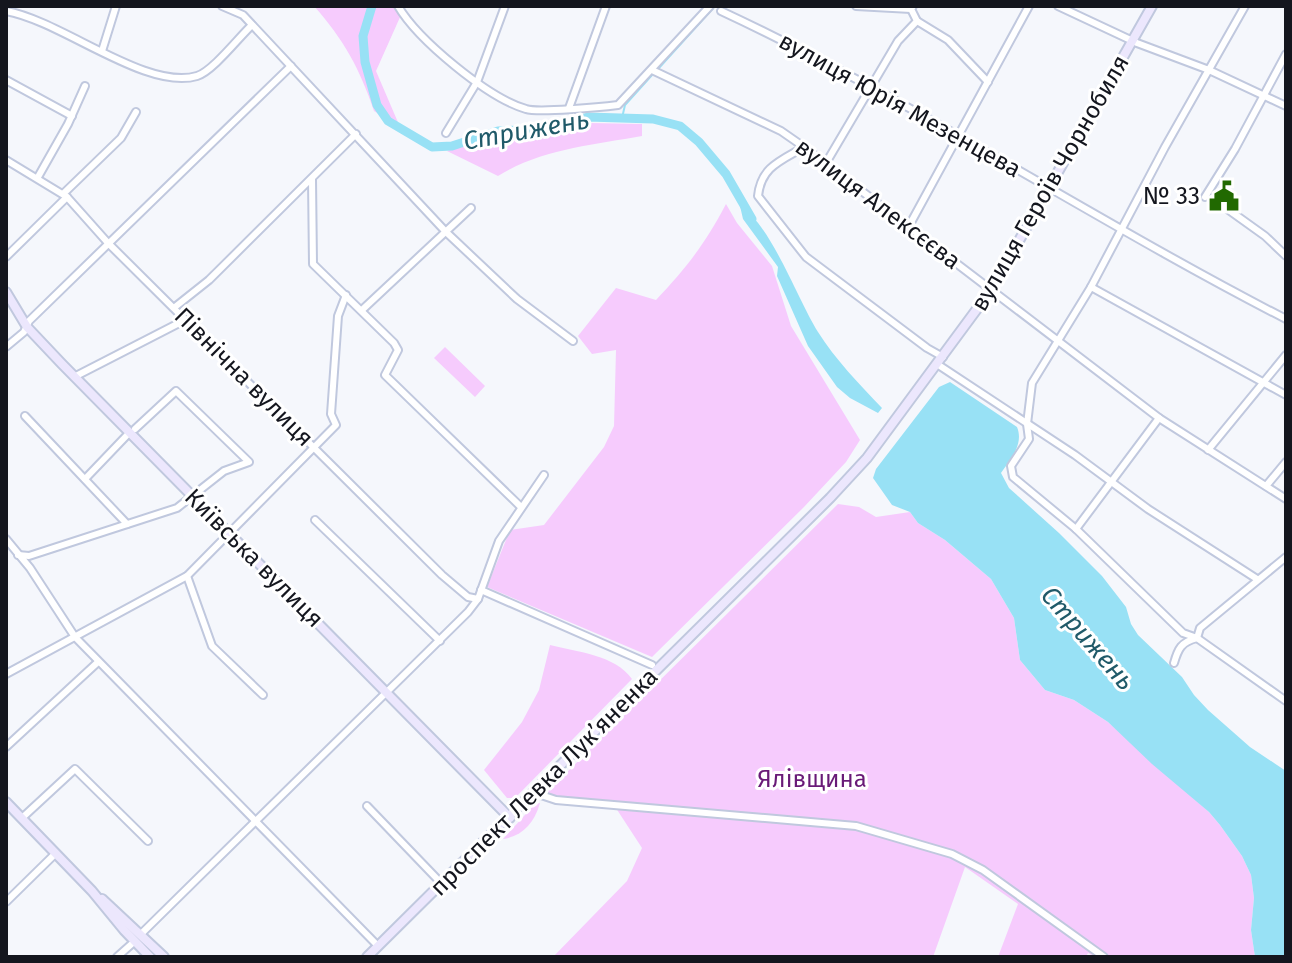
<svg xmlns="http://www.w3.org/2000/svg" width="1292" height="963" font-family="'Fira Sans',sans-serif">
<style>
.green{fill:#f6cbfd}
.water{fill:#98e1f5}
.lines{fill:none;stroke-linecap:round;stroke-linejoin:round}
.stream{stroke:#98e1f5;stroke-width:2}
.river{stroke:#98e1f5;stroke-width:9}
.minor-casing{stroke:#c0c8de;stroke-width:10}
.secondary-casing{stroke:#c0c8de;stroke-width:12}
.minor{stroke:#fff;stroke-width:6}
.secondary{stroke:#ece7fd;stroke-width:8}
.labels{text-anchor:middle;stroke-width:6;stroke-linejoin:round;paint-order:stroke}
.street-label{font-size:24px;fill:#14161e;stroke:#fff}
.poi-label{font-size:24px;fill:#14161e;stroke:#fff;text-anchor:end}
.park-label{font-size:24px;fill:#691a77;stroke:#fff}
.water-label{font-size:26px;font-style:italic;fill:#205a69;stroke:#fff}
</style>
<rect width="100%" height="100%" fill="#f5f7fc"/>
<g class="green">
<path d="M314 6H405L376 71 400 127 374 111C360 69 344 40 314 6Z"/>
<path d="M590 123 642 124V136C593 145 541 149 498 176L447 151 503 134 546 132Z"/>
<path d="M726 204 737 223 772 266 791 326 860 440 846 462 804 507 652 657 487 587 510 530 544 525 604 447 614 426 616 350 592 354 578 336 616 288 656 300C687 267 705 244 726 204Z"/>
<polygon points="445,347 485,386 475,397 434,358"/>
<polygon points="838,504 859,507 876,517 910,512 918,523 945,540 991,579 1014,618 1020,660 1045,690 1074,700 1108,722 1209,812 1220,825 1242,856 1251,875 1254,898 1251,930 1255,957 1095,957 1088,953 1086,957 998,957 1018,904 965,867 933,957 553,957 627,881 642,848 612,802 550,797 548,791"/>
<path d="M550 645C578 652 615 655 632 679L515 798H507L484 770 522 722 539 690Z"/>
<path d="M540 803C534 824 522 836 503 839L535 804Z"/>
</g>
<g class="water">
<path d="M740 206C770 223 798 300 818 332 835 359 859 384 882 408L878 413 850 398 837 387 808 346 777 276 778 267 743 219Z"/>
<path d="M950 382 1017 427C1024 444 1011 459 1001 473L1009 488 1059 533 1102 576 1126 607 1131 624 1138 635 1182 677 1194 695 1208 710 1250 747 1286 771V957H1255L1251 930 1254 898 1251 875 1242 856 1220 825 1209 812 1152 764 1108 722 1074 700 1045 690 1020 660 1014 618 991 579 945 540 918 523 910 512 892 505 873 478 876 469 939 387Z"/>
</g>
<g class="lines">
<g class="stream">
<polyline points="658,69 715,6"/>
<polyline points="622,118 625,105 652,75"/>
</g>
<polyline class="river" points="372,6 363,36 365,62 377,105 388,121 432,147 452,146 498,131 546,129 588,117 653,119 680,126 699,142 726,174 752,219"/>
<g class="minor-casing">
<g id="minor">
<polyline points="222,6 243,15 446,232 517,299 573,341"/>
<path d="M398 6C418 40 488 98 526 109 538 113 602 107 618 105L710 6"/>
<polyline points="856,6 911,9"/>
<polyline points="1058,6 1137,43 1209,70 1286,106"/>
<polyline points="1245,6 1165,147 1091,287 1032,383 1027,424 1029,439 1011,466 1013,477 1076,529 1183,633 1197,638 1286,701"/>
<path d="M6 11C62 21 146 91 197 76 213 71 239 37 252 25"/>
<path d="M721 11C916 102 1095 221 1286 319"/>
<polyline points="917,21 948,40 988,82"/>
<polyline points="102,51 116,6"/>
<polyline points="652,70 781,131 804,147 1159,418 1286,499"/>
<polyline points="6,80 72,116"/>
<polyline points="569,108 606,6"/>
<polyline points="446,133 477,82 505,6"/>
<path d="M804 147C780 161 761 167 758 196L806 257 927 348 943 357"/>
<polyline points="6,160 67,197 108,243 442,575 468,597 478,599"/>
<polyline points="826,163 898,41 917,21 911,9 913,6"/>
<polyline points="38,177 68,124 85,86"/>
<polyline points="312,179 313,264 394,343 398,350 385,375 521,507"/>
<polyline points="63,194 121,138 136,112"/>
<polyline points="1205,197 1235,149 1286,54"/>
<polyline points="1212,198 1265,236 1286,256"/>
<polyline points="909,226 1029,6"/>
<polyline points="6,257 67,197"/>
<polyline points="1091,287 1286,395"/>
<polyline points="175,307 209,280 356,134"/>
<polyline points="362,310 471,208"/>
<polyline points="6,347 24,332 29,321 291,66"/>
<polyline points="937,364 1075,455 1148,509 1257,579"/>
<polyline points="74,377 185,320"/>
<polyline points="25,416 127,524"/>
<polyline points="1208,450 1286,355"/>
<polyline points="85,479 130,432"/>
<polyline points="1266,486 1286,462"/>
<polyline points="315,520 440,641"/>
<polyline points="1076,529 1159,418"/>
<polyline points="6,539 30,568 75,637 378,946"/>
<polyline points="18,555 29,556 177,508 224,471 249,462 176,391 135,429"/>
<polyline points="187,576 212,646 263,695"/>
<polyline points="481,590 652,665"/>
<path d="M1174 663C1178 649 1181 642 1197 638L1200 628 1286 557"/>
<polyline points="6,674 187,576 336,425 331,414 338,316 346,295"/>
<polyline points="6,747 98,662"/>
<polyline points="535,793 556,800 856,826 952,854 983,870 1104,957"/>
<polyline points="367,806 442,884"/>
<polyline points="22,818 75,769 148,841"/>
<polyline points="6,902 56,853"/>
<polyline points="141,934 468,612 478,599 499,541 544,475"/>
<polyline points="117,957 135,941"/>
</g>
</g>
<g class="secondary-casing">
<g id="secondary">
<polyline points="6,292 27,327 62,364 510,818"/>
<polyline points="6,802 92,891 124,930 150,957"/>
<polyline points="102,899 164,957"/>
<polyline points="367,957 830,498 867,458 991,290 1152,6"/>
</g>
</g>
<use href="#minor" class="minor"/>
<use href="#secondary" class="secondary"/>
</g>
<defs>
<g id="civic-bare" transform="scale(2.4)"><path d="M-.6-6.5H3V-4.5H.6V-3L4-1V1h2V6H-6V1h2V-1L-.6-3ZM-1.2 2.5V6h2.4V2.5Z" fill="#216901" stroke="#fff" stroke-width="2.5" paint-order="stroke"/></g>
</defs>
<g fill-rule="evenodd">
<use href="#civic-bare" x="1224" y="196"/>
</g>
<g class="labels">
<g class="street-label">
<text transform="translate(900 105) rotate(29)" y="8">вулиця Юрія Мезенцева</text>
<text transform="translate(1050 183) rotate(-60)" y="8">вулиця Героїв Чорнобиля</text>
<text transform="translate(878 204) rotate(37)" y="8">вулиця Алексєєва</text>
<text transform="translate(244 377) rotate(45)" y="8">Північна вулиця</text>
<text transform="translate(254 558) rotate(45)" y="8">Київська вулиця</text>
<text transform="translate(544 782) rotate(-45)" y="8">проспект Левка Лукʼяненка</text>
</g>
<g class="poi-label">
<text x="1200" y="204">№ 33</text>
</g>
<g class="park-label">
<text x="812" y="787">Ялівщина</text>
</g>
<g class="water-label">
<text transform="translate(526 130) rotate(-10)" y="9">Стрижень</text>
<text transform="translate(1088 638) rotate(49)" y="9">Стрижень</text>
</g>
</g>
<rect width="1292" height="963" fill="none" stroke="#14161e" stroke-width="16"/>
</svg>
